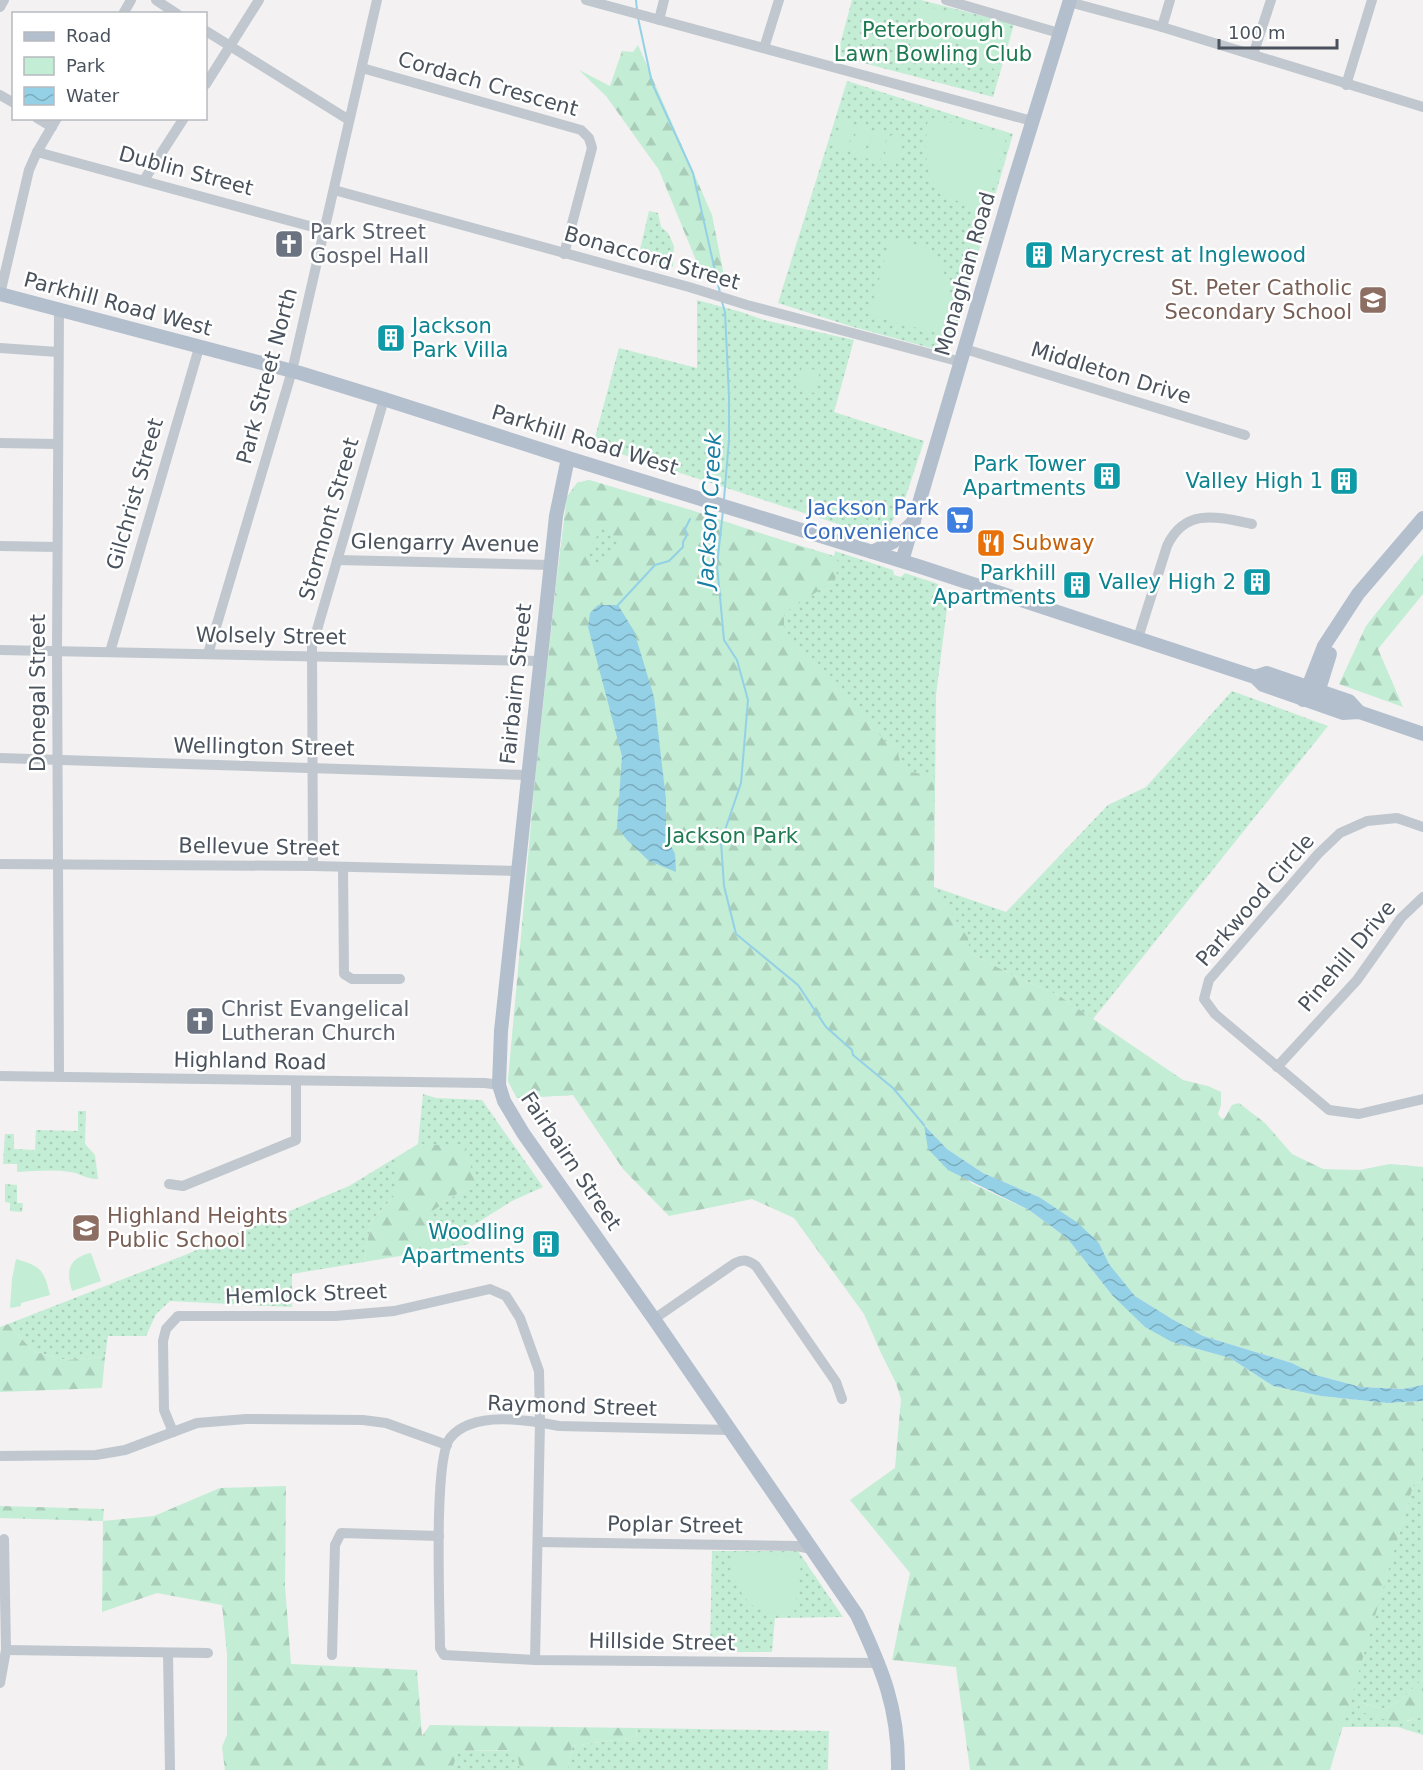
<svg xmlns="http://www.w3.org/2000/svg" width="1423" height="1770" font-family="'DejaVu Sans',sans-serif">
<style>
.green{fill:url(#green-dots)}
.forest{fill:url(#forest-firs);fill-rule:evenodd}
.pitch{fill:#c3edd5}
.water{fill:url(#water-waves)}
.lines{fill:none;stroke-linecap:round;stroke-linejoin:round}
.stream{stroke:#94d1e6;stroke-width:2}
.minor{stroke:#c0c7ce;stroke-width:10}
.major{stroke:#b3bfcd;stroke-width:14}
.labels{text-anchor:middle;stroke-width:5;stroke-linejoin:round;paint-order:stroke}
.park-label{font-size:21px;fill:#1e7b51;stroke:#fff}
.street-label{font-size:21px;fill:#4a535d;stroke:#fff}
.worship-label{font-size:21px;fill:#5b616d;stroke:#fff;text-anchor:start}
.culture-label{font-size:21px;fill:#0d838f;stroke:#fff;text-anchor:end}
.education-label{font-size:21px;fill:#785e54;stroke:#fff;text-anchor:end}
.shop-label{font-size:21px;fill:#366cbe;stroke:#fff;text-anchor:end}
.food-label{font-size:21px;fill:#c56008;stroke:#fff;text-anchor:start}
.water-label{font-size:22px;font-style:italic;fill:#177fa3;stroke:#fff}
</style>
<defs>
<pattern id="green-dots" width="8" height="8" patternUnits="userSpaceOnUse" patternTransform="scale(1.5)"><rect width="8" height="8" fill="#c3edd5"/><path d="M2 2h.1M6 6h.1" fill="none" stroke="#a9cdb9" stroke-width="1.8" stroke-linecap="round"/></pattern>
<pattern id="forest-firs" width="22" height="20" patternUnits="userSpaceOnUse" patternTransform="scale(1.5)"><rect width="22" height="20" fill="#c3edd5"/><path d="M5 1l3.5 6h-7zM16 11l3.5 6h-7z" fill="#a9cdb9"/></pattern>
<pattern id="water-waves" width="16" height="10" patternUnits="userSpaceOnUse" patternTransform="scale(1.5)"><rect width="16" height="10" fill="#94d1e6"/><path d="M0 5q4-4 8 0t8 0" fill="none" stroke="#7bacbe"/></pattern>
</defs>
<rect width="100%" height="100%" fill="#f3f1f1"/>
<g class="green">
<polygon points="852,0 921,0 1014,24 993,97 837,56"/>
<polygon points="847,81 1013,134 949,353 850,326 778,303"/>
<polygon points="649,211 658,213 661,227 668,233 674,246 673,267 638,258"/>
<polygon points="697,300 741,312 764,320 854,340 834,412 924,441 903,505 887,529 857,530 593,445 619,348 697,368"/>
<polygon points="589,480 834,556 835,551 893,570 894,575 901,577 905,573 938,584 939,589 949,592 936,695 934,887 1006,912 1108,805 1146,787 1232,691 1328,726 1093,1019 1058,995 1018,978 970,953 573,1095 517,1098 508,1081 556,586 567,497 577,483"/>
<polygon points="423,1094 436,1098 482,1100 543,1187 512,1201 464,1231 469,1244 447,1248 427,1214 457,1194 477,1187 418,1144"/>
<path d="M78 1111H86L85 1144 95 1155 98 1179C88 1180 80 1173 70 1172 53 1169 34 1171 17 1172V1164H3L5 1134H14V1149L35 1150 36 1130 78 1131Z"/>
<polygon points="395,1158 395,1195 371,1221 364,1262 292,1274 292,1307 170,1301 156,1314 146,1336 108,1336 105,1357 66,1360 33,1351 8,1324 185,1255 349,1186"/>
<polygon points="5,1184 17,1185 17,1203 23,1203 22,1212 10,1211 10,1203 5,1202"/>
<polygon points="1423,1482 1423,1679 1402,1699 1385,1709 1359,1702 1408,1721 1423,1716 1423,1735 1398,1727 1342,1727 1414,1483"/>
<polygon points="712,1551 798,1551 843,1617 775,1618 772,1652 710,1652"/>
<polygon points="636,1728 829,1731 828,1770 567,1770 572,1746 637,1737"/>
<polygon points="518,1750 520,1770 452,1770 458,1751"/>
</g>
<g class="forest">
<polygon points="638,45 712,215 726,286 702,275 659,170 606,96 579,70 610,86 622,51 633,52"/>
<path d="M589 480 691 510 834 558 839 562 835 580 784 613V630L839 684 884 740 897 749 901 766 911 772 934 776V887L968 938 970 953 1018 978 1058 995 1183 1080 1208 1086 1221 1092V1105L1218 1114 1221 1118 1224 1119 1232 1105 1239 1103 1265 1123 1292 1154 1323 1169 1360 1170 1390 1164 1423 1167V1385L1403 1389 1361 1387 1316 1375 1292 1363 1203 1336 1172 1319 1135 1296 1109 1264 1099 1243 1039 1197 983 1173 947 1149 925 1126 971 1183 1029 1210 1067 1238 1112 1295 1172 1342 1230 1358 1273 1386 1321 1396 1387 1403 1423 1401V1482L1414 1483 1330 1770H970L956 1667 892 1660 910 1573 850 1500 895 1468 901 1399 896 1383 881 1353 864 1314 794 1218 752 1199 669 1216 623 1169 573 1095 517 1098 508 1081 535 779 556 586 567 497 577 483ZM602 528 619 539 603 564H599L585 556ZM598 605H618L634 631 666 799V836L675 854 617 827 622 756Z"/>
<polygon points="1423,554 1423,594 1378,649 1403,707 1339,684 1366,626"/>
<polygon points="418,1144 465,1146 477,1188 457,1194 428,1214 447,1248 364,1262 371,1221 395,1195 395,1158"/>
<polygon points="8,1324 33,1351 66,1360 105,1357 102,1388 0,1392 0,1327"/>
<polygon points="286,1486 285,1586 291,1664 417,1670 422,1736 430,1725 636,1728 637,1737 572,1746 567,1770 520,1770 517,1750 458,1751 452,1770 225,1770 222,1747 227,1735 227,1654 222,1605 157,1593 102,1612 103,1521 0,1518 0,1506 104,1509 103,1521 154,1516 220,1488"/>
<path d="M1423 1679V1716C1398 1726 1386 1720 1361 1712L1358 1702 1385 1709 1402 1699Z"/>
</g>
<g class="pitch">
<polygon points="921,5 963,16 952,58 910,47"/>
<polygon points="967,17 1009,28 998,70 956,59"/>
<path d="M928 117 1007 135 986 212C970 208 937 194 931 179 924 162 926 134 928 117Z"/>
<polygon points="842,120 855,125 846,152 833,148"/>
<polygon points="858,126 871,130 863,157 850,153"/>
<polygon points="875,130 888,134 879,162 866,158"/>
<polygon points="891,135 904,139 895,167 882,163"/>
<path d="M891 237C901 241 912 243 922 248 954 263 950 305 943 335L869 315Z"/>
<polygon points="802,367 820,371 814,393 796,388"/>
<path d="M91 1253 101 1281 72 1291C66 1271 68 1258 91 1253Z"/>
<path d="M16 1259C41 1266 44 1270 50 1295L21 1303V1306L10 1308 12 1279Z"/>
<polygon points="732,1554 798,1556 801,1564 794,1614 778,1614 755,1608 743,1596 732,1574"/>
</g>
<g class="water">
<polygon points="598,605 618,605 634,631 654,697 666,799 666,836 675,854 676,872 649,861 627,840 617,827 622,756 588,627 590,613"/>
<polygon points="924,1125 947,1149 983,1173 1039,1197 1078,1223 1099,1243 1109,1264 1135,1296 1172,1319 1203,1336 1292,1363 1316,1375 1361,1387 1403,1389 1423,1385 1423,1401 1387,1403 1321,1396 1273,1386 1230,1358 1172,1342 1145,1327 1112,1295 1067,1238 1029,1210 948,1170 928,1149"/>
</g>
<g class="lines">
<g class="stream">
<polyline points="636,0 637,10"/>
<polyline points="638,18 652,83 693,173 720,293"/>
<polyline points="722,302 725,312 729,397 729,440 724,499"/>
<polyline points="723,511 717,565 724,640 737,660 748,700 741,783 721,842 724,886 736,934 798,985 826,1027 852,1050 853,1055 893,1088 924,1125"/>
<polyline points="618,605 655,565 669,561 683,547 683,542 687,535 685,529 690,519"/>
</g>
<g class="minor">
<polyline points="156,0 177,14"/>
<polyline points="586,0 1032,121"/>
<polyline points="946,0 1059,33"/>
<polyline points="1069,2 1162,27 1423,107"/>
<polyline points="0,7 4,0"/>
<polyline points="123,14 131,0"/>
<polyline points="659,20 664,0"/>
<polyline points="1162,27 1170,0"/>
<polyline points="206,31 349,120"/>
<polyline points="764,48 779,0"/>
<polyline points="1253,55 1271,0"/>
<polyline points="362,68 581,130 589,138 592,148 564,254"/>
<polyline points="206,84 259,0"/>
<polyline points="1346,85 1372,0"/>
<polyline points="0,95 14,103"/>
<polyline points="37,118 52,127"/>
<polyline points="37,152 324,230"/>
<polyline points="144,180 184,118"/>
<polyline points="334,190 689,287 747,305 961,362"/>
<polyline points="0,294 29,170 37,152 57,118"/>
<polyline points="59,309 57,651 59,1076"/>
<polyline points="0,348 58,352"/>
<polyline points="965,349 1245,435"/>
<polyline points="0,443 57,444"/>
<polyline points="0,546 57,547"/>
<polyline points="337,560 551,565"/>
<path d="M1138 638 1167 546C1185 507 1218 517 1252 524"/>
<polyline points="0,650 540,661"/>
<polyline points="110,652 199,348"/>
<polyline points="208,654 292,371 377,0"/>
<polyline points="0,758 527,775"/>
<polyline points="1423,827 1397,818 1367,821 1340,833 1318,854 1209,980 1204,999 1215,1014 1329,1110 1359,1114 1423,1099"/>
<polyline points="0,864 313,866 518,871"/>
<polyline points="313,866 312,647 384,399"/>
<polyline points="343,867 344,974 352,979 400,979"/>
<polyline points="1277,1067 1357,980 1401,918 1423,897"/>
<polyline points="0,1076 485,1083 499,1085"/>
<polyline points="169,1184 183,1186 296,1140 296,1081"/>
<path d="M654 1319 735 1263C744 1259 748 1260 756 1266L836 1382 842 1399"/>
<path d="M729 1430 559 1426C528 1420 473 1410 450 1438 433 1460 440 1613 440 1648L444 1655 535 1660 880 1663"/>
<polyline points="173,1432 164,1410 163,1341 166,1329 178,1316 335,1316 394,1311 490,1289 506,1296 520,1318 539,1371 540,1422 535,1660"/>
<polyline points="0,1456 96,1455 125,1450 197,1423 246,1419 363,1420 386,1423 447,1445"/>
<polyline points="538,1542 797,1546 811,1549"/>
<polyline points="6,1650 208,1653"/>
<polyline points="168,1654 170,1770"/>
<polyline points="332,1655 335,1545 341,1533 439,1536"/>
<polyline points="0,1683 6,1650 4,1539"/>
</g>
<g class="major">
<polyline points="0,294 300,373 384,399 568,458 921,567 1255,677 1263,685 1343,713 1359,712 1423,734"/>
<path d="M568 458 556 516 501 1031 499 1085 504 1101 523 1133 654 1319 857 1615C882 1669 899 1708 898 1770"/>
<polyline points="872,552 893,542 914,521"/>
<polyline points="902,561 1010,194 1070,0"/>
<polyline points="1255,677 1267,673 1349,701 1359,712"/>
<polyline points="1316,699 1330,654"/>
<polyline points="1303,700 1324,646 1358,594 1423,518"/>
</g>
</g>
<defs>
<g id="church-square" transform="scale(1.5)"><rect x="-9" y="-9" width="18" height="18" rx="4" fill="#6b7280" stroke="#fff"/><path d="M-1.2-6h2.4v3.5h3.3v2.4h-3.3V6h-2.4V-.1h-3.3v-2.4h3.3Z" fill="#fff"/></g>
<g id="building-square" transform="scale(1.5)"><rect x="-9" y="-9" width="18" height="18" rx="4" fill="#0f9aa8" stroke="#fff"/><path d="M-4-6H4V6H1V3H-1V6H-4ZM-2.5-4.3h1.7v1.8h-1.7ZM.8-4.3h1.7v1.8H.8ZM-2.5-1h1.7V.8h-1.7ZM.8-1h1.7V.8H.8Z" fill="#fff"/></g>
<g id="school-square" transform="scale(1.5)"><rect x="-9" y="-9" width="18" height="18" rx="4" fill="#8d6e63" stroke="#fff"/><path d="M0-5L7-2L0 1L-7-2ZM-4 1L0 2.5L4 1V4Q0 6-4 4Z" fill="#fff"/></g>
<g id="supermarket-square" transform="scale(1.5)"><rect x="-9" y="-9" width="18" height="18" rx="4" fill="#3f7fe0" stroke="#fff"/><path d="M-6-5.5h2.5l.6 2H6L4.5 2H-2.5L-4.4-4H-6ZM-1.5 3.2a1.3 1.3 0 1 0 .1 0ZM3 3.2a1.3 1.3 0 1 0 .1 0Z" fill="#fff"/></g>
<g id="restaurant-square" transform="scale(1.5)"><rect x="-9" y="-9" width="18" height="18" rx="4" fill="#e8710a" stroke="#fff"/><path d="M-5-6h1v4h1v-4h1v4h1v-4h1v5L-1.5 .5V6h-2V.5L-5-1ZM5-6V6H3V1.5H1.5Q1.5-4 5-6Z" fill="#fff"/></g>
</defs>
<g fill-rule="evenodd">
<use href="#church-square" x="289" y="244"/>
<use href="#building-square" x="1039" y="255"/>
<use href="#school-square" x="1373" y="300"/>
<use href="#building-square" x="391" y="338"/>
<use href="#building-square" x="1107" y="476"/>
<use href="#building-square" x="1344" y="481"/>
<use href="#supermarket-square" x="960" y="520"/>
<use href="#restaurant-square" x="991" y="543"/>
<use href="#building-square" x="1257" y="582"/>
<use href="#building-square" x="1077" y="585"/>
<use href="#church-square" x="200" y="1021"/>
<use href="#school-square" x="86" y="1228"/>
<use href="#building-square" x="546" y="1244"/>
</g>
<g class="labels">
<g class="park-label">
<text x="933" y="37">Peterborough<tspan x="933" dy="24">Lawn Bowling Club</tspan></text>
<text x="732" y="843">Jackson Park</text>
</g>
<g class="street-label">
<text transform="translate(488 84) rotate(16)" y="7">Cordach Crescent</text>
<text transform="translate(186 171) rotate(15)" y="7">Dublin Street</text>
<text transform="translate(652 258) rotate(16)" y="7">Bonaccord Street</text>
<text transform="translate(965 274) rotate(-74)" y="7">Monaghan Road</text>
<text transform="translate(118 304) rotate(15)" y="7">Parkhill Road West</text>
<text transform="translate(1111 373) rotate(17)" y="7">Middleton Drive</text>
<text transform="translate(267 376) rotate(-75)" y="7">Park Street North</text>
<text transform="translate(585 440) rotate(17)" y="7">Parkhill Road West</text>
<text transform="translate(135 494) rotate(-74)" y="7">Gilchrist Street</text>
<text transform="translate(329 519) rotate(-74)" y="7">Stormont Street</text>
<text transform="translate(445 543) rotate(1)" y="7">Glengarry Avenue</text>
<text transform="translate(271 636) rotate(1)" y="7">Wolsely Street</text>
<text transform="translate(516 684) rotate(-84)" y="7">Fairbairn Street</text>
<text transform="translate(38 693) rotate(-90)" y="7">Donegal Street</text>
<text transform="translate(264 747) rotate(1)" y="7">Wellington Street</text>
<text transform="translate(259 847) rotate(1)" y="7">Bellevue Street</text>
<text transform="translate(1255 900) rotate(-49)" y="7">Parkwood Circle</text>
<text transform="translate(1347 956) rotate(-50)" y="7">Pinehill Drive</text>
<text transform="translate(250 1061) rotate(1)" y="7">Highland Road</text>
<text transform="translate(571 1161) rotate(56)" y="7">Fairbairn Street</text>
<text transform="translate(306 1294) rotate(-2)" y="7">Hemlock Street</text>
<text transform="translate(572 1406) rotate(2)" y="7">Raymond Street</text>
<text transform="translate(675 1525) rotate(1)" y="7">Poplar Street</text>
<text transform="translate(662 1642) rotate(1)" y="7">Hillside Street</text>
</g>
<g class="worship-label">
<text x="310" y="239">Park Street<tspan x="310" dy="24">Gospel Hall</tspan></text>
<text x="221" y="1016">Christ Evangelical<tspan x="221" dy="24">Lutheran Church</tspan></text>
</g>
<g class="culture-label">
<text x="1060" y="262" text-anchor="start">Marycrest at Inglewood</text>
<text x="412" y="333" text-anchor="start">Jackson<tspan x="412" dy="24">Park Villa</tspan></text>
<text x="1086" y="471">Park Tower<tspan x="1086" dy="24">Apartments</tspan></text>
<text x="1323" y="488">Valley High 1</text>
<text x="1056" y="580">Parkhill<tspan x="1056" dy="24">Apartments</tspan></text>
<text x="1236" y="589">Valley High 2</text>
<text x="525" y="1239">Woodling<tspan x="525" dy="24">Apartments</tspan></text>
</g>
<g class="education-label">
<text x="1352" y="295">St. Peter Catholic<tspan x="1352" dy="24">Secondary School</tspan></text>
<text x="107" y="1223" text-anchor="start">Highland Heights<tspan x="107" dy="24">Public School</tspan></text>
</g>
<g class="shop-label">
<text x="939" y="515">Jackson Park<tspan x="939" dy="24">Convenience</tspan></text>
</g>
<g class="food-label">
<text x="1012" y="550">Subway</text>
</g>
<g class="water-label">
<text transform="translate(709 510) rotate(-87)" y="8">Jackson Creek</text>
</g>
</g>
<rect x="12" y="12" width="195" height="108" fill="#ffffff" stroke="#b7babe" stroke-width="1.5"/>
<rect x="24" y="32" width="30" height="9" fill="#b3bfcd" stroke="#b7babe" stroke-width="1.5"/>
<text x="66" y="42" font-size="18" fill="#4a535d">Road</text>
<rect x="24" y="57" width="30" height="18" fill="#c3edd5" stroke="#b7babe" stroke-width="1.5"/>
<text x="66" y="72" font-size="18" fill="#4a535d">Park</text>
<rect x="24" y="87" width="30" height="18" fill="url(#water-waves)" stroke="#b7babe" stroke-width="1.5"/>
<text x="66" y="102" font-size="18" fill="#4a535d">Water</text>
<path d="M1219 39v9h118v-9" fill="none" stroke="#4a535d" stroke-width="3"/>
<text x="1228" y="39" font-size="18" fill="#4a535d" stroke="#ffffff" stroke-width="4.5" paint-order="stroke">100 m</text>
</svg>
